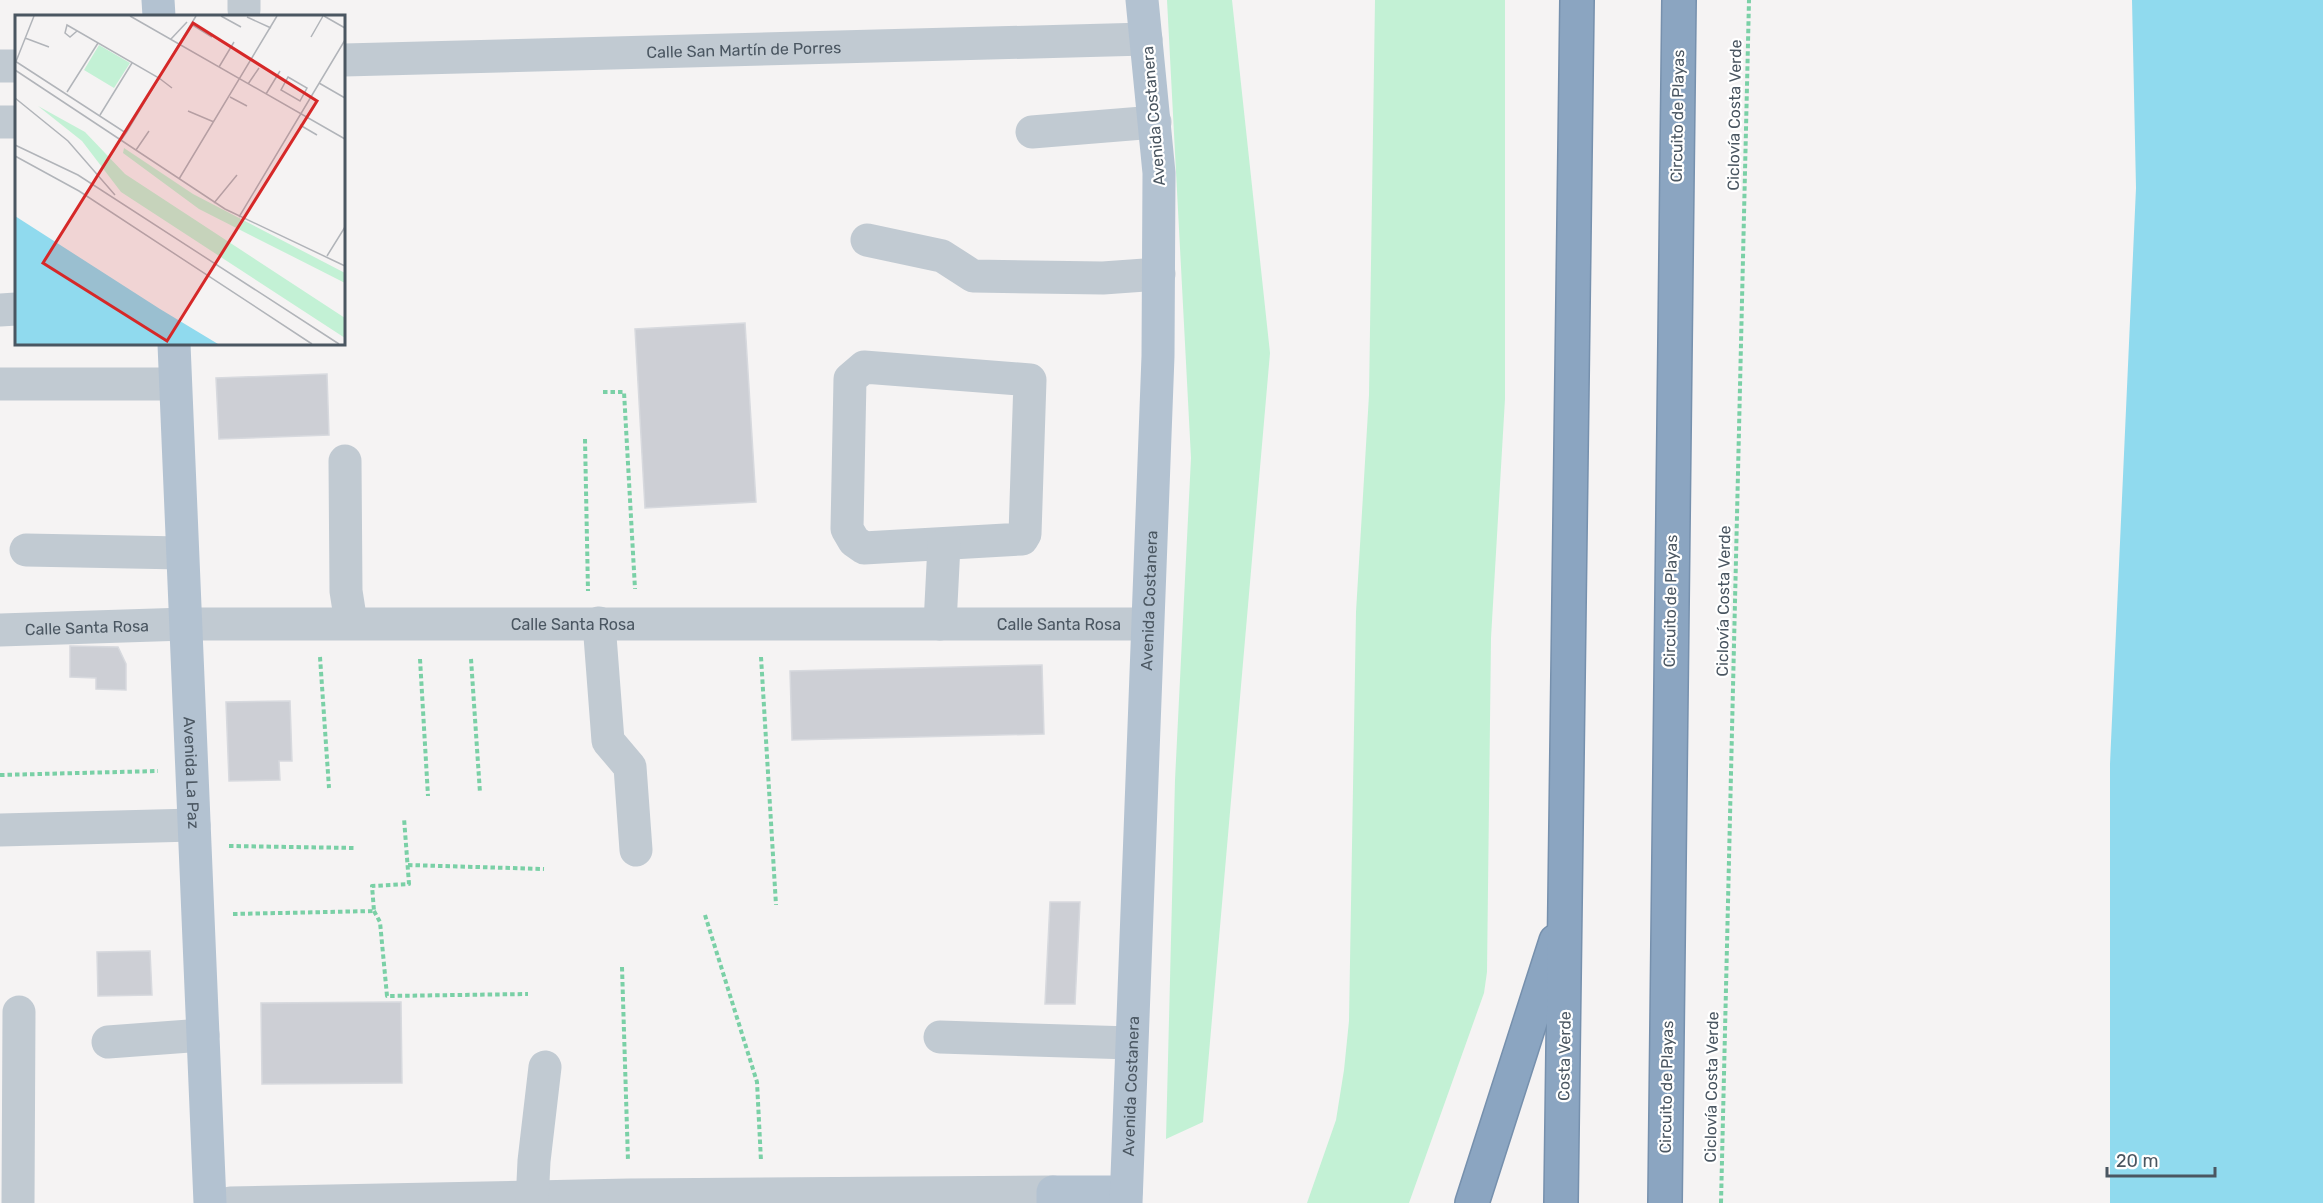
<svg xmlns="http://www.w3.org/2000/svg" width="2323" height="1203" font-family="Rubik,sans-serif">
<style>
.green{fill:#c3f1d5}
.water{fill:#90daee}
.building{fill:#cdcfd5;stroke:#d7d9de;stroke-width:1.5}
.lines{fill:none;stroke-linecap:round;stroke-linejoin:round}
.highway-casing{stroke:#7690ad;stroke-width:36}
.path{stroke:#7ad0a6;stroke-width:4;stroke-dasharray:4.5 3;stroke-linecap:butt}
.minor{stroke:#c1cad2;stroke-width:33}
.major{stroke:#b3c2d1;stroke-width:33}
.highway{stroke:#8ba5c1;stroke-width:33}
.labels{text-anchor:middle;stroke-width:4.5;stroke-linejoin:round;paint-order:stroke}
.street-label{font-size:16px;fill:#4a5661;stroke:#fff}
.inset-road{fill:none;stroke:#b1b4b9;stroke-width:1.5}
.view{fill:#d62828;fill-opacity:0.15;stroke:#d62828;stroke-width:3}
.inset-edge{fill:none;stroke:#4a5661;stroke-width:3}
</style>
<rect width="100%" height="100%" fill="#f5f3f3"/>
<g class="green">
<polygon points="1167,0 1232,0 1270,353 1203,1122 1166,1139 1175,780 1191,458"/>
<polygon points="1375,0 1505,0 1505,399 1491,638 1487,972 1484,993 1409,1203 1307,1203 1336,1120 1344,1070 1349,1021 1356,612 1369,395"/>
</g>
<polygon class="water" points="2132,0 2323,0 2323,1203 2110,1203 2110,764 2136,188"/>
<g class="building">
<polygon points="745,323 756,502 645,508 635,329"/>
<polygon points="327,374 329,435 219,439 216,378"/>
<polygon points="70,646 118,647 126,664 126,690 96,689 96,678 70,677"/>
<polygon points="1042,665 1044,734 792,740 790,671"/>
<polygon points="290,701 292,761 279,761 280,780 229,781 226,702"/>
<polygon points="1050,902 1080,902 1075,1004 1045,1004"/>
<polygon points="150,951 152,995 98,996 97,952"/>
<polygon points="401,1002 402,1083 262,1084 261,1003"/>
</g>
<g class="lines">
<g class="highway-casing">
<g id="highway">
<polyline points="1472,1203 1556,941"/>
<polyline points="1561,1203 1577,0"/>
<polyline points="1665,1203 1679,0"/>
</g>
</g>
<g class="path">
<polyline points="603,392 624,392 635,589"/>
<polyline points="585,439 588,591"/>
<polyline points="320,657 329,788"/>
<polyline points="761,657 776,905"/>
<polyline points="420,659 428,796"/>
<polyline points="471,659 480,793"/>
<polyline points="0,775 158,771"/>
<polyline points="229,846 355,848"/>
<polyline points="408,865 544,869"/>
<polyline points="374,911 380,922 387,996 528,994"/>
<polyline points="233,914 374,911 372,886 409,884 404,818"/>
<polyline points="705,915 757,1082 761,1161"/>
<polyline points="622,967 628,1161"/>
<polyline points="1721,1203 1749,0"/>
</g>
<g class="minor">
<polyline points="244,0 244,10"/>
<path id="s1" d="M344 60 1146 39"/>
<polyline points="0,66 16,66"/>
<polyline points="0,122 16,122"/>
<polyline points="1032,132 1155,122"/>
<polyline points="867,240 942,256 973,276 1103,278 1159,274"/>
<polyline points="0,310 16,309"/>
<polygon points="864,367 1030,380 1025,534 1022,539 864,548 854,541 847,529 850,379"/>
<polyline points="0,384 175,384"/>
<polyline points="345,461 346,591 351,623"/>
<polyline points="26,550 182,553"/>
<polyline points="599,623 608,741 630,767 636,850"/>
<polyline points="940,624 944,545"/>
<path id="s2" d="M0 630 186 624H1146"/>
<polyline points="0,830 194,825"/>
<polyline points="940,1037 1131,1043"/>
<polyline points="108,1042 203,1035"/>
<polyline points="18,1203 19,1012"/>
<polyline points="230,1203 629,1195 1053,1192"/>
<polyline points="532,1203 534,1161 545,1067"/>
</g>
<g class="major">
<polyline points="158,0 159,16"/>
<path id="s3" d="M174 344 210 1203"/>
<polyline points="1053,1203 1053,1192 1126,1192"/>
<path id="s4" d="M1126 1203 1158 356 1159 173 1142 0"/>
</g>
<use href="#highway" class="highway"/>
</g>
<g class="labels">
<g class="street-label">
<text dy="6" stroke="none"><textPath href="#s1" startOffset="400">Calle San Martín de Porres</textPath></text>
<text transform="translate(1734 115) rotate(-89)" y="6">Ciclovía Costa Verde</text>
<text transform="translate(1153 116) rotate(-95)" y="6">Avenida Costanera</text>
<text transform="translate(1677 116) rotate(-89)" y="6">Circuito de Playas</text>
<text dy="6" stroke="none"><textPath href="#s4" startOffset="603">Avenida Costanera</textPath></text>
<text transform="translate(1670 601) rotate(-89)" y="6">Circuito de Playas</text>
<text transform="translate(1723 601) rotate(-89)" y="6">Ciclovía Costa Verde</text>
<text dy="6" stroke="none"><textPath href="#s2" startOffset="573">Calle Santa Rosa</textPath></text>
<text dy="6" stroke="none"><textPath href="#s2" startOffset="1059">Calle Santa Rosa</textPath></text>
<text dy="6" stroke="none"><textPath href="#s2" startOffset="87">Calle Santa Rosa</textPath></text>
<text dy="6" stroke="none"><textPath href="#s3" startOffset="429">Avenida La Paz</textPath></text>
<text transform="translate(1564 1056) rotate(-89)" y="6">Costa Verde</text>
<text dy="6" stroke="none"><textPath href="#s4" startOffset="117">Avenida Costanera</textPath></text>
<text transform="translate(1666 1087) rotate(-89)" y="6">Circuito de Playas</text>
<text transform="translate(1711 1087) rotate(-89)" y="6">Ciclovía Costa Verde</text>
</g>
</g>
<g transform="translate(15 15)">
<rect width="330" height="330" fill="#f5f3f3"/>
<path d="M84 30 115 48 99 73 69 55ZM23 91 70 117 110 159 330 303V323L106 177 67 126ZM109 133 178 179 330 258V268L184 194 108 138Z" fill="#c3f1d5"/>
<path d="M0 201 145 294 203 329H0Z" fill="#90daee"/>
<path class="inset-road" d="M115 1 330 124M206 1 226 12M309 1 330 13M232 2 256 13M176 9 197 22M62 16 55 22 50 18 52 10 144 63 157 73M296 22 308 1M10 23 34 32M156 24 172 7M0 46 111 118 106 125M0 49 19 1M204 52 219 27M0 55 210 194 330 251M273 62 292 73 285 86 266 75ZM304 68 330 83M233 69 244 53M52 77 83 28M251 79 265 56M215 82 232 91M0 83 53 126 100 180M173 96 199 107M85 100 117 48M285 110 302 120M111 118 181 1M0 130 63 160 324 329M121 135 134 116M0 141 64 176 297 329M164 164 262 1M199 188 222 160M224 202 330 25M312 241 330 212"/>
<path class="view" d="M178 8 302 86 152 326 28 248Z"/>
<rect width="330" height="330" class="inset-edge"/>
</g>
<path d="M2107 1167v9h108v-9" fill="none" stroke="#4a5661" stroke-width="3"/>
<text x="2116" y="1167" font-size="18" fill="#4a5661" stroke="#ffffff" stroke-width="4.5" paint-order="stroke">20 m</text>
</svg>
